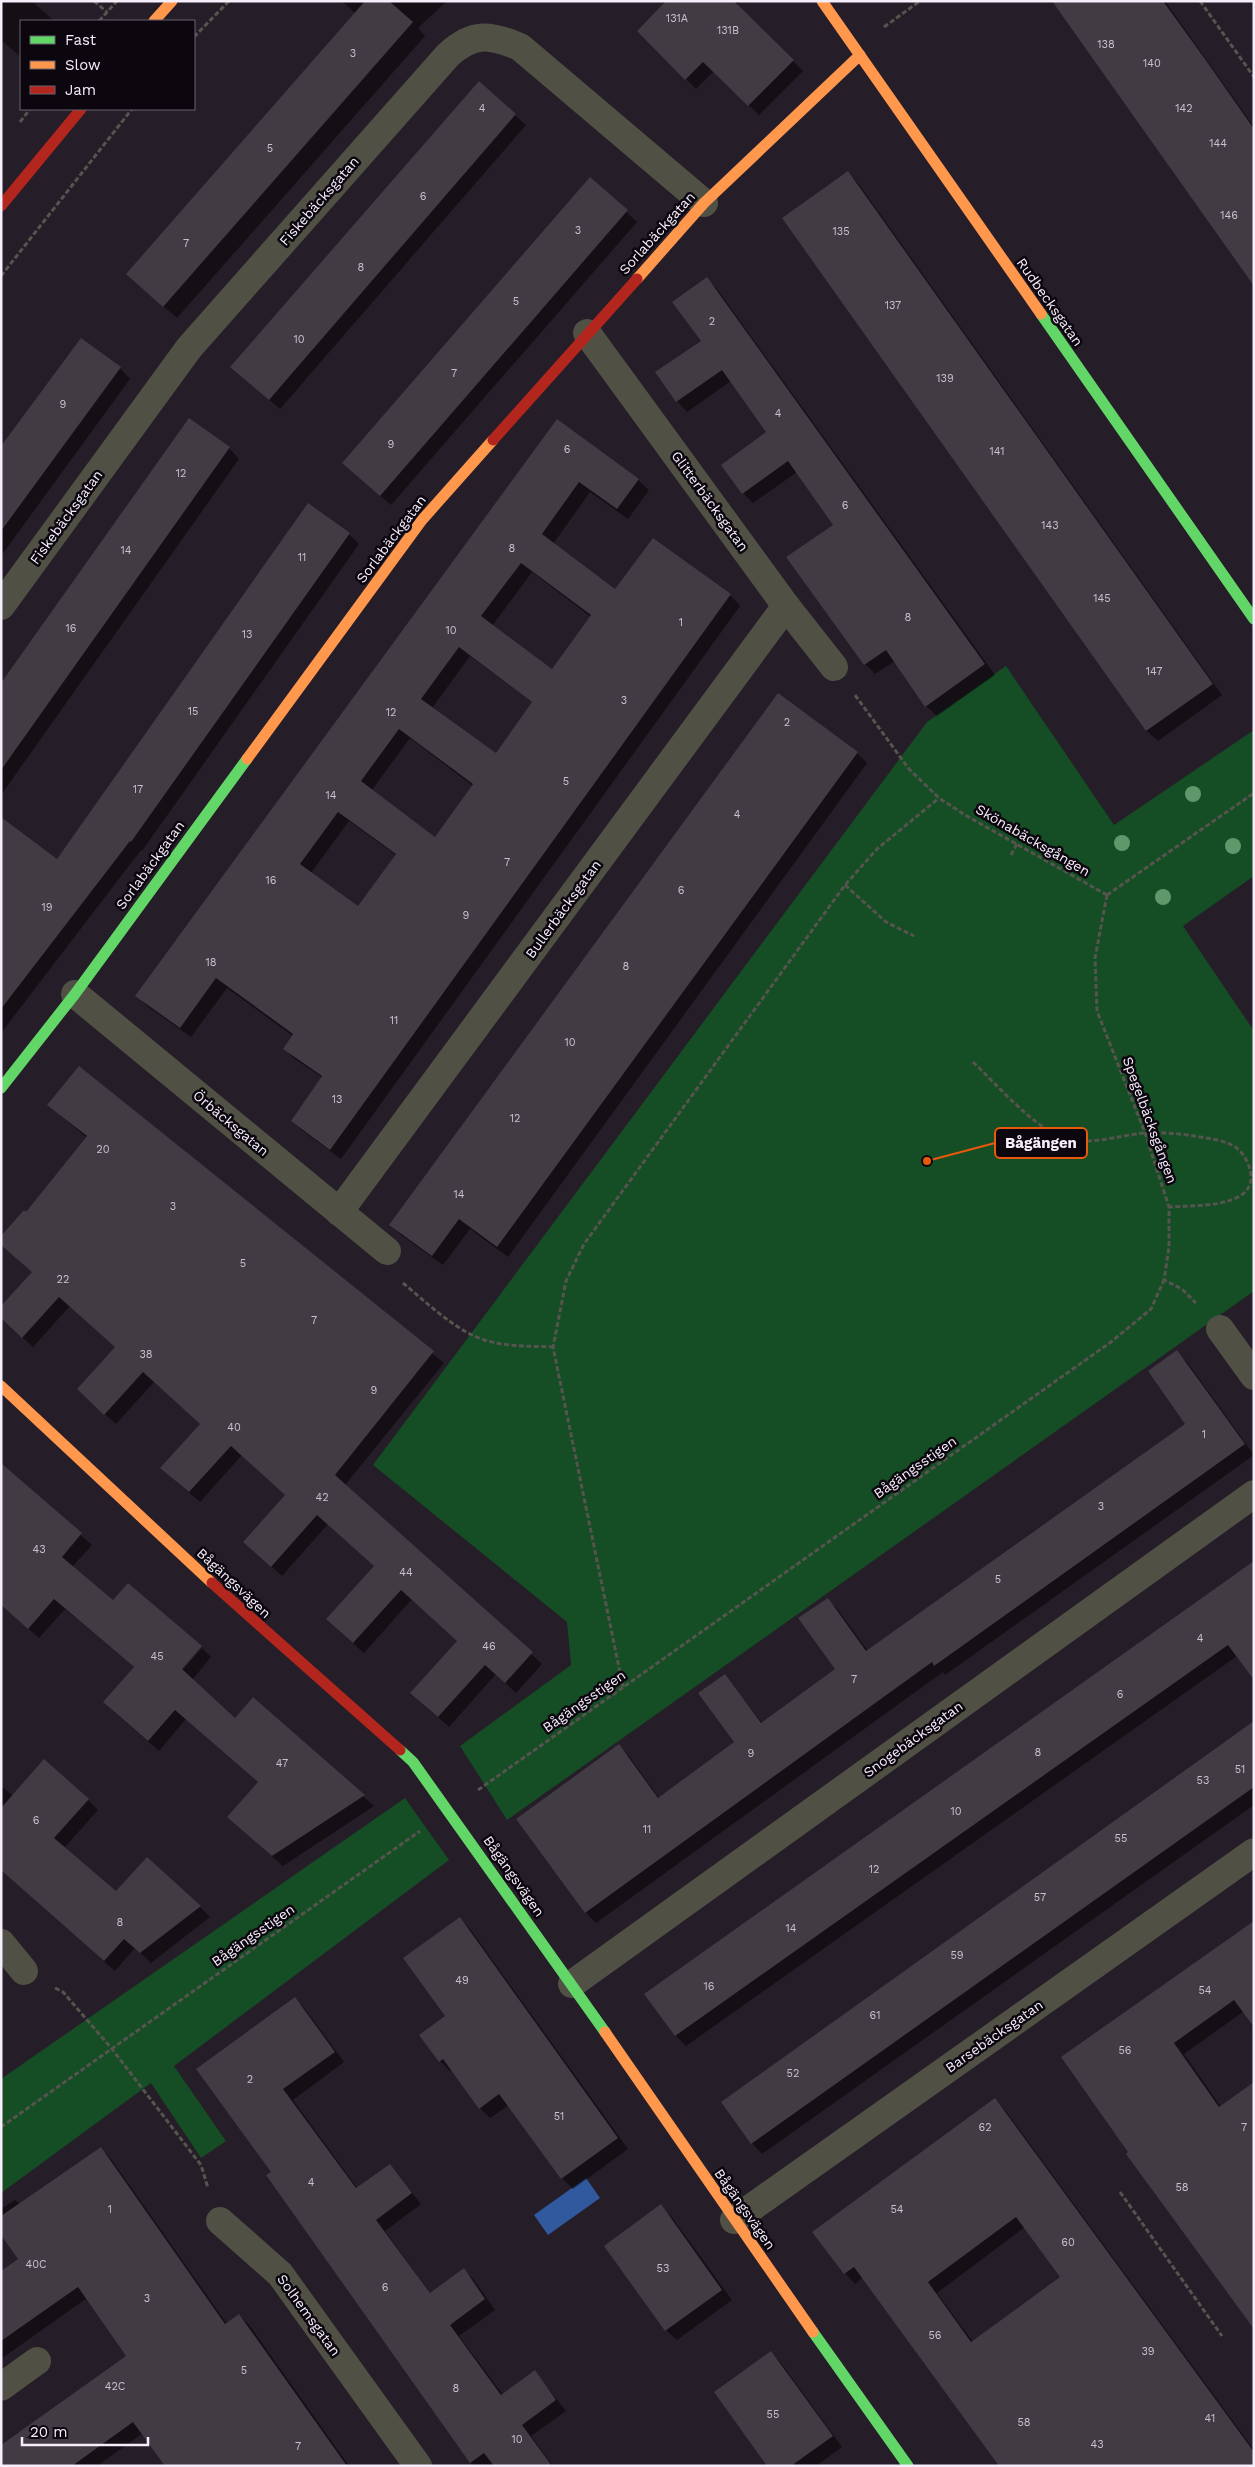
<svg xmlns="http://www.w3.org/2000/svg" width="1255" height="2467" font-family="'Work Sans',sans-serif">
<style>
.green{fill:#154d25}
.water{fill:#31599d}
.shadow{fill:#0007;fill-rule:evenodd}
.building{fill:#413b44;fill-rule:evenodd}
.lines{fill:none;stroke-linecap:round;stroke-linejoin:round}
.path{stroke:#56544e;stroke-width:3;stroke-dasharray:5 2.5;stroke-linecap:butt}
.street{stroke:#505044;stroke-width:28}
.fast{stroke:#63d668;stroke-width:11}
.slow{stroke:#ff974d;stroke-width:11}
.jam{stroke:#b3261e;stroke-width:11}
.tree{fill:#60976b}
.labels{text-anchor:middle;stroke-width:5;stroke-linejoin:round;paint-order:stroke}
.number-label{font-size:11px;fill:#cac1ce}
.street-label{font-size:14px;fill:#f7eefc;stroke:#0c070f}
.leader{fill:none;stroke:#e8590c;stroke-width:2}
.callout-dot{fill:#e8590c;stroke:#0c070f;stroke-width:2}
.callout{fill:#0c070f;stroke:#e8590c;stroke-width:2}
.callout-label{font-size:15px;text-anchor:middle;font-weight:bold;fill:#f7eefc}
</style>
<rect width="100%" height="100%" fill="#251d28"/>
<g class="green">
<polygon points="1006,666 1114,825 1254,730 1254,876 1183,926 1254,1031 1254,1291 507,1820 460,1746 571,1665 567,1622 373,1465 927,722"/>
<polygon points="405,1798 449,1860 174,2066 226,2141 201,2158 151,2083 1,2193 1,2079"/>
</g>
<polygon class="water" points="586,2178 600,2198 548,2235 534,2215"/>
<g class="shadow">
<polygon points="1,1 32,1 53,20 21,21 21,57 1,40"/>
<polygon points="342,1 447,1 418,28 425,36 177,318 140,286 356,14"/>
<polygon points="661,1 741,1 737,5 803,71 759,115 714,71 696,89 639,31 665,5"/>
<polygon points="1054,1 1165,1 1254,127 1254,283"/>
<polygon points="489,92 526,125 280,409 242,377"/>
<polygon points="848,172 858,183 1222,695 1158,741 1147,731 783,218"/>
<polygon points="590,179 637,222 391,505 354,473"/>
<polygon points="706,279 717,289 995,675 937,716 926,706 895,661 875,674 865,664 835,525 797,472 753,503 743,493 768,433 731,381 687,412 677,401 702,341"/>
<polygon points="120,368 130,379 1,556 1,449"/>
<path d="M558 421 638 480 649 490 628 519 590 492 553 544 616 591 730 595 740 606 341 1159 303 1131 292 1121 323 1078 295 1059 284 1049 293 1036 227 988 191 1037 147 1006 137 996ZM532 572 591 617 553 671 492 626ZM470 656 533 703 496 755 432 708ZM410 738 473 786 436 838 372 790ZM349 821 396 855 359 907 311 873Z"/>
<polygon points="229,448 239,459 1,795 1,685"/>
<polygon points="349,534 359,544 142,851 141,850 1,1033 1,927 58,861"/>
<polygon points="857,753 867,763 508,1257 470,1229 443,1265 401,1235 391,1225"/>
<polygon points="79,1068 444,1363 345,1485 542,1664 516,1693 496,1674 449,1727 422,1703 459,1641 412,1599 364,1653 338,1630 375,1566 328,1524 282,1576 255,1552 287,1496 242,1455 200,1502 172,1478 201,1424 154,1382 116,1424 89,1400 116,1347 70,1306 33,1347 7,1323 33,1273 26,1214 87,1138 49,1105"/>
<polygon points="1177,1352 1187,1362 1254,1455 945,1675 943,1672 596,1923 586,1913 517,1819 619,1746 629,1756 659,1798 736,1742 724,1675 762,1723 837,1669 827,1599 838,1610 868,1651 1187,1424"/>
<polygon points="9,1472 92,1545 72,1567 177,1673 179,1674 202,1648 211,1657 192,1680 236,1720 253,1699 374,1806 283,1866 239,1827 259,1783 186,1719 159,1751 115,1713 104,1702 135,1668 65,1609 39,1638 1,1605"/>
<polygon points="1254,1563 1254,1644 686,2046 676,2036 646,1994"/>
<polygon points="1254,1723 1254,1805 762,2154 752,2143"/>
<polygon points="1,1786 13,1796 88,1800 98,1810 64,1848 116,1893 200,1907 210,1917 151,1963 135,1948 115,1971 43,1907 1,1865"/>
<polygon points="460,1918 470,1929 628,2149 573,2189 562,2178 509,2105 490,2118 480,2108 452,2070 450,2071 440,2061"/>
<polygon points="1254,1923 1254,2004 1184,2054 1221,2107 1254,2327 1063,2058"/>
<polygon points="295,1999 305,2009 344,2062 293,2100 358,2189 390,2165 421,2204 385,2231 431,2294 464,2270 474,2280 495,2310 459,2336 503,2395 535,2372 566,2411 531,2436 553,2466 473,2466 268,2176 272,2173 198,2069"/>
<path d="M995 2100 1005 2110 1254 2450V2466H1001L863 2277 855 2284 845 2273ZM1025 2227 1062 2277 973 2342 937 2293Z"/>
<polygon points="101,2148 111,2159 227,2324 239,2315 250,2326 349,2466 166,2466 143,2433 97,2466 1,2466 128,2357 87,2298 1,2359 1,2272 20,2259 1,2233 1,2209 15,2200 20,2204"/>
<polygon points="660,2206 671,2216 732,2300 677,2340 666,2330 606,2246"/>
<polygon points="771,2352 781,2363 842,2447 816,2466 769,2466"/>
</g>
<g class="building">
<polygon points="365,1 389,1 413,22 163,307 126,274"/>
<polygon points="666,1 734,1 794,60 748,106 703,62 685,80 637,31"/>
<polygon points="1052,1 1163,1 1205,59 1254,129 1254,286"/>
<polygon points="479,81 516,114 269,400 230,367"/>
<polygon points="848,171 1213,684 1146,731 782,218"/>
<polygon points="590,177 628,210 380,496 342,463"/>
<polygon points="707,277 985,664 925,707 886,650 864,665 786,557 833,525 788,461 742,494 721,465 766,432 722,370 676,402 655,372 701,341 672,302"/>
<polygon points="81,338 121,367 1,531 1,446"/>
<polygon points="189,418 230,447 1,770 1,683"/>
<path d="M557 419 639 479 617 509 579 482 542 534 615 589 653 538 731 594 330 1150 291 1121 322 1076 283 1049 293 1034 216 978 180 1028 135 996ZM521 563 591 615 552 669 481 616ZM459 647 532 702 496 753 421 699ZM399 729 473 784 435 837 361 781ZM338 812 396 854 358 906 300 864Z"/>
<polygon points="308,503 350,533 131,842 130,841 1,1009 1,817 57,859"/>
<polygon points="778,693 858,752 497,1247 459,1219 432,1256 389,1225"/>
<polygon points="79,1066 434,1351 335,1475 533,1652 505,1683 485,1665 438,1717 410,1693 457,1641 401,1590 353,1643 326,1619 374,1566 317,1515 271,1567 243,1542 285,1495 231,1446 189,1492 160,1468 200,1424 143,1372 104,1415 77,1389 115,1347 59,1297 22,1338 1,1318 1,1306 32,1272 1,1245 1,1236 24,1210 26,1212 87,1136 47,1105"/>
<polygon points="1177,1350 1245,1444 934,1666 932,1662 585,1913 516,1819 619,1744 658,1798 734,1742 698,1693 725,1674 761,1723 835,1669 798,1618 828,1598 866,1651 1185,1424 1148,1371"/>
<polygon points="1,1463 82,1533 62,1557 113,1600 128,1583 202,1646 182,1669 235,1718 253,1697 365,1795 272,1856 227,1817 258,1782 175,1710 148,1741 103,1702 134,1667 54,1599 28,1629 1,1605"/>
<polygon points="1254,1561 1254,1680 1228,1645 675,2036 644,1994"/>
<polygon points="1254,1721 1254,1787 751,2144 721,2102"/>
<polygon points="44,1759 89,1799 54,1838 116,1891 147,1857 201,1906 140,1953 124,1939 104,1961 1,1870 1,1808"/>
<polygon points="460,1917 618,2138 561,2179 499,2094 479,2109 443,2059 439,2062 419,2035 445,2016 403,1958"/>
<polygon points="1254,1921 1254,2027 1234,2000 1174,2043 1219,2107 1254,2082 1254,2329 1126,2154 1128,2152 1061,2057"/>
<polygon points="295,1997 335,2052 283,2089 356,2188 390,2164 412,2193 376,2220 430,2293 464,2268 485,2299 450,2325 501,2395 535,2370 556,2400 522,2425 552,2466 494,2466 484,2453 470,2463 266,2175 271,2172 196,2069"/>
<path d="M995 2098 1254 2452V2466H999L854 2267 844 2274 812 2232ZM1016 2217 1060 2277 971 2342 928 2282Z"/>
<polygon points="101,2147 225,2324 239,2314 347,2466 165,2466 133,2422 72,2466 1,2466 1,2445 126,2356 78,2287 1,2341 1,2271 18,2259 1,2235 1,2216"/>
<polygon points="661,2204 722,2290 665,2331 604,2246"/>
<polygon points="771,2351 833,2436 791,2466 767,2466 714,2392"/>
</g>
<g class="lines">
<g class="path">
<polyline points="94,1 107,12"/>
<polyline points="1200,1 1254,77"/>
<polyline points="99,21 117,1"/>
<polyline points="884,27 920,1"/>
<polyline points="194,37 229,1"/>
<polyline points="20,122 30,109"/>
<polyline points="1,276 132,109"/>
<polyline points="855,695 909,769 939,798 965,815 1107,895"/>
<polyline points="1011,855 1017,844"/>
<polyline points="845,885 886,922 914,936"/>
<polyline points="1107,895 1095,958 1097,1011 1145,1133 1169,1207 1169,1247 1164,1280 1182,1289 1196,1303"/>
<polyline points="1107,895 1254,793"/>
<path d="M973 1062C996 1084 1031 1124 1059 1136 1084 1148 1119 1135 1145 1133 1166 1132 1185 1134 1206 1138 1218 1140 1231 1142 1240 1151 1246 1158 1250 1166 1251 1175 1254 1209 1192 1205 1169 1207"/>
<path d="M403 1283C426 1302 459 1334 488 1341 510 1347 531 1346 553 1347"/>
<polyline points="623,1687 553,1347 566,1281 584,1244 845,885 877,849 939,798"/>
<polyline points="478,1790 1111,1342 1151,1309 1164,1280"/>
<polyline points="55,1988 63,1992 112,2049 201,2165 208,2188"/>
<polyline points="1,2127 420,1831"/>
<polyline points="1120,2192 1222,2336"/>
</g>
<g class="street">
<polyline points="587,333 786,606 834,667"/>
<path d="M1 606 189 348 448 55C473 32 490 34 520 47L704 203"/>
<polyline points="75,994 387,1251"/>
<polyline points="339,1212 786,606"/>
<polyline points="1220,1329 1254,1376"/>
<polyline points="1,1943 24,1971"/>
<polyline points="572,1984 1254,1494"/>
<polyline points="734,2220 1254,1852"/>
<polyline points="220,2221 280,2274 418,2466"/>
<polyline points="1,2387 37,2361"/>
</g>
<g class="fast">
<polyline points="1041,314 1254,619"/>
<polyline points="1,1088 75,994 247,759"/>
<polyline points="400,1750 413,1762 605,2032"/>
<polyline points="813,2332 908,2466"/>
</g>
<g class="slow">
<polyline points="822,1 1041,314"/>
<polyline points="154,21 172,1"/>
<polyline points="637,279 704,203 860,55"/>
<polyline points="247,759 422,520 493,440"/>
<polyline points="1,1386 212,1583"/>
<polyline points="605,2032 813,2332"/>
</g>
<g class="jam">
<polyline points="1,206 81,109"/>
<polyline points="493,440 637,279"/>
<polyline points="212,1583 400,1750"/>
</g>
</g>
<g class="tree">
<circle cx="1193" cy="794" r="8"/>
<circle cx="1122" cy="843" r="8"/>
<circle cx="1233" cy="846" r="8"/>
<circle cx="1163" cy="897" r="8"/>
</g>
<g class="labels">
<g class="number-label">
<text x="677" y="22">131A</text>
<text x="728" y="34">131B</text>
<text x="1106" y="48">138</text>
<text x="353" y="57">3</text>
<text x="1152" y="67">140</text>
<text x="482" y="112">4</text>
<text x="1184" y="112">142</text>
<text x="1218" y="147">144</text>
<text x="270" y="152">5</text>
<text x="423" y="200">6</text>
<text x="1229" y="219">146</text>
<text x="578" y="234">3</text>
<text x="841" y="235">135</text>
<text x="186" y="247">7</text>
<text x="361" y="271">8</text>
<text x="516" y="305">5</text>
<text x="893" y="309">137</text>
<text x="712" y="325">2</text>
<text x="299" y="343">10</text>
<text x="454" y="377">7</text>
<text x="945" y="382">139</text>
<text x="63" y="408">9</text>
<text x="778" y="417">4</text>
<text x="391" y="448">9</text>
<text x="567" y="453">6</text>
<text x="997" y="455">141</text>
<text x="181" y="477">12</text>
<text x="845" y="509">6</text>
<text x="1050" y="529">143</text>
<text x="512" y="552">8</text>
<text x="126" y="554">14</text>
<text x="302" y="561">11</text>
<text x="1102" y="602">145</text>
<text x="908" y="621">8</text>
<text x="681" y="626">1</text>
<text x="71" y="632">16</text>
<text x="451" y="634">10</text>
<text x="247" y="638">13</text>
<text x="1154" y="675">147</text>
<text x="624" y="704">3</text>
<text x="193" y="715">15</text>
<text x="391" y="716">12</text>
<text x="787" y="726">2</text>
<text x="566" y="785">5</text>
<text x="138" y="793">17</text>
<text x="331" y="799">14</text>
<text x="737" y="818">4</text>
<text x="507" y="866">7</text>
<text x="271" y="884">16</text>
<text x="681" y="894">6</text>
<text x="47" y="911">19</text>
<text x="466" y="919">9</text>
<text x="211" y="966">18</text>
<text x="626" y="970">8</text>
<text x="394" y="1024">11</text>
<text x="570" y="1046">10</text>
<text x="337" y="1103">13</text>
<text x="515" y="1122">12</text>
<text x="103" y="1153">20</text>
<text x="459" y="1198">14</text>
<text x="173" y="1210">3</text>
<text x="243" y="1267">5</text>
<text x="63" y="1283">22</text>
<text x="314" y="1324">7</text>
<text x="146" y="1358">38</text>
<text x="374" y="1394">9</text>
<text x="234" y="1431">40</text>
<text x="1204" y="1438">1</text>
<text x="322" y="1501">42</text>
<text x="1101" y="1510">3</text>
<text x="39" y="1553">43</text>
<text x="406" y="1576">44</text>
<text x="998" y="1583">5</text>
<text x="1200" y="1642">4</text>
<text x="489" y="1650">46</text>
<text x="157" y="1660">45</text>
<text x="854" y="1683">7</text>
<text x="1120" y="1698">6</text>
<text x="1038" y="1756">8</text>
<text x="751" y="1757">9</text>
<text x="282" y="1767">47</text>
<text x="1240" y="1773">51</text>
<text x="1203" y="1784">53</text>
<text x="956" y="1815">10</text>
<text x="36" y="1824">6</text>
<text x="647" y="1833">11</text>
<text x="1121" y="1842">55</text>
<text x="874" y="1873">12</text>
<text x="1040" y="1901">57</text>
<text x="120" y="1926">8</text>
<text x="791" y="1932">14</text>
<text x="957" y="1959">59</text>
<text x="462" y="1984">49</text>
<text x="709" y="1990">16</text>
<text x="1205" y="1994">54</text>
<text x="875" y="2019">61</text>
<text x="1125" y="2054">56</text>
<text x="793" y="2077">52</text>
<text x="250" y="2083">2</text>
<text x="559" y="2120">51</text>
<text x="985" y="2131">62</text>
<text x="1244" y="2131">7</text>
<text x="311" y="2186">4</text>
<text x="1182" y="2191">58</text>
<text x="110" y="2213">1</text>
<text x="897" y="2213">54</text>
<text x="1068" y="2246">60</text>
<text x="36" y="2268">40C</text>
<text x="663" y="2272">53</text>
<text x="385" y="2291">6</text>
<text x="147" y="2302">3</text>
<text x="935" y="2339">56</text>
<text x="1148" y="2355">39</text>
<text x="244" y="2374">5</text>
<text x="115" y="2390">42C</text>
<text x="456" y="2392">8</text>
<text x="773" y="2418">55</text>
<text x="1210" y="2422">41</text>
<text x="1024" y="2426">58</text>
<text x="517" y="2443">10</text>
<text x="1097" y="2448">43</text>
<text x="298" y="2450">7</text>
</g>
<g class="street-label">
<text transform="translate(319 201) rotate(-49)" y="5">Fiskebäcksgatan</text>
<text transform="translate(657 233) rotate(-48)" y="5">Sorlabäckgatan</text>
<text transform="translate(1050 302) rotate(55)" y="5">Rudbecksgatan</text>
<text transform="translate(710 501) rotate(54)" y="5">Glitterbäcksgatan</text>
<text transform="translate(66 517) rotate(-54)" y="5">Fiskebäcksgatan</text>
<text transform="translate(391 539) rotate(-53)" y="5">Sorlabäckgatan</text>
<text transform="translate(1033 840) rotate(30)" y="5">Skönabäcksgången</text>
<text transform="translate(150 865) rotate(-54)" y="5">Sorlabäckgatan</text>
<text transform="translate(563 909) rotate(-54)" y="5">Bullerbäcksgatan</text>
<text transform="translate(1150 1120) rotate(70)" y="5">Spegelbäcksgången</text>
<text transform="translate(231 1123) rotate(40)" y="5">Örbäcksgatan</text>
<text transform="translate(915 1467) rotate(-35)" y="5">Bågängsstigen</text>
<text transform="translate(234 1583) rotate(43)" y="5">Bågängsvägen</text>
<text transform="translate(584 1701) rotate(-35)" y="5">Bågängsstigen</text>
<text transform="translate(913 1739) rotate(-36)" y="5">Snogebäcksgatan</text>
<text transform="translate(514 1876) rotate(55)" y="5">Bågängsvägen</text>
<text transform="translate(253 1935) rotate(-35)" y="5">Bågängsstigen</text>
<text transform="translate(994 2036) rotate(-35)" y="5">Barsebäcksgatan</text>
<text transform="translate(745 2209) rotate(55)" y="5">Bågängsvägen</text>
<text transform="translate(309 2315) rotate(54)" y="5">Solhemsgatan</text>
</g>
</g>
<path class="leader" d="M927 1161L995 1143"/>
<circle class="callout-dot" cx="927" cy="1161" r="5"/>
<rect class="callout" x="995" y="1128" width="92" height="30" rx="5"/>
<g class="callout-label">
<text x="1041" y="1148">Bågängen</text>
</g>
<rect width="1255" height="2467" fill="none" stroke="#f7eefc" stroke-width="5"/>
<rect x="20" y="20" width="175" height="90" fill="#0c070f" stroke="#6a636e"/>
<rect x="30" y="36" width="25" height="8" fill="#63d668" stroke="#6a636e"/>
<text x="65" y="45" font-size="15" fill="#f7eefc">Fast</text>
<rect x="30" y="61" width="25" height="8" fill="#ff974d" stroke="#6a636e"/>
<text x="65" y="70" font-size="15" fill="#f7eefc">Slow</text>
<rect x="30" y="86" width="25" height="8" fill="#b3261e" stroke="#6a636e"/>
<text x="65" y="95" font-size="15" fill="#f7eefc">Jam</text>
<path d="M22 2437v8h126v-8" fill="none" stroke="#f7eefc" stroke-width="2.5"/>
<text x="30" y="2437" font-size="15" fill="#f7eefc" stroke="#0c070f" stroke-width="4" paint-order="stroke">20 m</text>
</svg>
